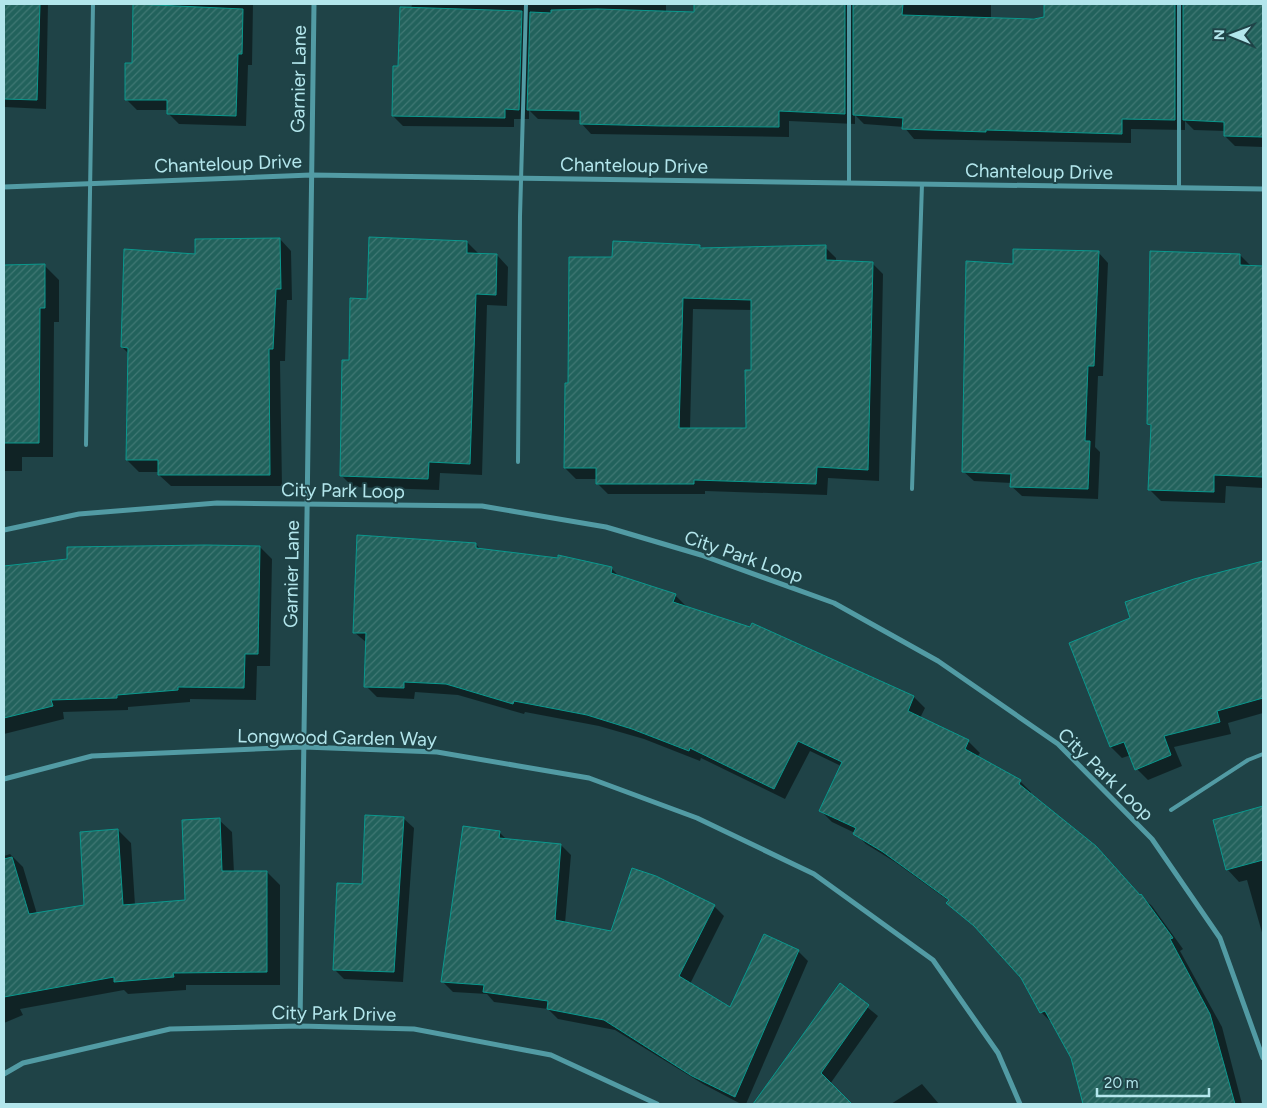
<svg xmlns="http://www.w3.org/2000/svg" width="1267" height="1108" font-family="Figtree,sans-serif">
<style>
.shadow{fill:#0007;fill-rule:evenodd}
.building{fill:url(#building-hatch);stroke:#0a988d;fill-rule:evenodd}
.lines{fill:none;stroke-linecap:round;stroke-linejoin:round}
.service{stroke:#529ba4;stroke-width:4}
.minor{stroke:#529ba4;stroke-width:5}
.labels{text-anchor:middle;stroke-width:4;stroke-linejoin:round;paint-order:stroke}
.street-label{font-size:19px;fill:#b3e6ec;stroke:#1f4347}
</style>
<defs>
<pattern id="building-hatch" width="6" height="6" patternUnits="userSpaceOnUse" patternTransform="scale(1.25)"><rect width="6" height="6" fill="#22625c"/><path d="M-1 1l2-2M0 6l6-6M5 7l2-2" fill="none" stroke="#407874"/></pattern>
</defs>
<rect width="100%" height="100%" fill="#1f4347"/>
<g class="shadow">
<polygon points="4,4 48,4 46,109 4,107"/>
<polygon points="134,4 253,4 252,65 248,65 246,126 179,124 168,113 168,110 137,110 126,99 133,65"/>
<polygon points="412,4 666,4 666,13 727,12 727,4 991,4 991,19 1045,18 1046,4 1263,4 1263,147 1235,146 1225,136 1225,131 1194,130 1185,121 1185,130 1131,129 1131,143 914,139 904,127 864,124 855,115 855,124 789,121 789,137 591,134 581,123 581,120 538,119 529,110 529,119 514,119 514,127 403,126 393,116"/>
<polygon points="280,239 291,251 292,300 287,300 285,361 280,361 282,486 171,486 159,475 159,472 139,472 127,460 129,354 122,347 196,255"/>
<polygon points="467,242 479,254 497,255 508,267 507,306 487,305 482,475 440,473 439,490 353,487 342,476 350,362 368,300"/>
<path d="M700 246 703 249 825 247 836 258V262L872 263 883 274 879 481 828 478 827 495 705 491V494H608L597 483V479H576L565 468 569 384 613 259ZM693 309 752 310V371L747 429H690Z"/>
<polygon points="1098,252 1108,263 1103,376 1098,376 1095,447 1100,452 1098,499 1022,496 1011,486 1011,483 974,481 963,471 1014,265"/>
<polygon points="1240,255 1252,267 1263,267 1263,488 1226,486 1225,503 1161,501 1149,489 1152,427 1148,424"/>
<polygon points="4,266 45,266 59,280 59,322 54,322 53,457 22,457 22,471 4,471"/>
<polygon points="476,544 481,550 611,568 620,577 675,595 686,606 686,608 751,629 753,624 914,697 925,708 920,718 969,742 980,753 977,757 1020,781 1031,792 1030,794 1152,906 1183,949 1180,951 1222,1027 1242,1104 1084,1104 1072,1058 1052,1023 1041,1012 1022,978 982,932 949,901 895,862 866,844 855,833 832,822 821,811 841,766 810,751 785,799 701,758 700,761 644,739 599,726 525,712 524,714 458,695 415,692 414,699 377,697 366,686 367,643 354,632"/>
<polygon points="260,547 272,559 270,666 257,666 256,700 190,699 190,702 128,707 128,710 63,712 64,719 4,734 4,568 69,560"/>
<polygon points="1263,563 1263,713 1228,723 1231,734 1174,747 1182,766 1148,780 1137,769 1131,755 1122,758 1111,747 1132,618 1253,565"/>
<polygon points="1263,808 1263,936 1247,880 1239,882 1228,870 1214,821"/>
<polygon points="403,818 414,828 403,982 344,979 334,969 363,886"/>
<polygon points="219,820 232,832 234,873 267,872 280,885 280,985 186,985 186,990 128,994 124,990 20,1009 23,1015 4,1023 4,856 10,854 23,867 37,914 85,906 118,830 131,843 135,905 186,902"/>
<polygon points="499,832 507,840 561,845 571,855 565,923 612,933 656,877 714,906 724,916 690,984 731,1009 798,951 808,961 746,1104 741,1104 703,1084 615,1030 558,1019 548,1009 494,1002 487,994 453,992 443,982"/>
<polygon points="840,985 878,1016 830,1084 850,1104 754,1104"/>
<polygon points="922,1084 939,1104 891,1104"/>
</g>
<g class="building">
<polygon points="4,4 40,4 37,100 4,99"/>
<polygon points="133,4 243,9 242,54 238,54 236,116 167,114 167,100 125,100 125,63 132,63"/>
<polygon points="694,4 845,4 845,114 779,111 779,127 662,126 580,124 580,111 527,110 530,12 551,13 551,10 597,9 694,12"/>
<polygon points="853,4 903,4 902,15 1034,19 1044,17 1044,4 1175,4 1175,120 1122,119 1122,134 986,130 986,132 902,129 903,118 853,115"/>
<polygon points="1183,4 1263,4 1263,137 1224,136 1224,122 1183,120"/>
<polygon points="400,7 522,11 519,110 505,109 505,118 392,116 393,66 398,66"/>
<polygon points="369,237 467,241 467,253 497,254 496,295 476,294 470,464 429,462 428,479 340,476 342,360 349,360 350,298 367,299"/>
<polygon points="280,238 281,289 276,289 273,349 269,349 270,475 158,475 158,460 126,460 128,348 121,347 124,249 195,254 195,239"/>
<path d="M613 241 700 245V248L826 245V260L873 262 868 470 817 467 816 484 694 480V484H596V468H564L565 383H568L569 257H612ZM683 298 751 300V370H745L746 428H679Z"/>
<polygon points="1013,249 1099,251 1094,366 1088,366 1085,441 1090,441 1088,489 1010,487 1011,474 962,472 966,261 1013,264"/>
<polygon points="1150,251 1240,254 1240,265 1263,266 1263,477 1214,475 1214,492 1148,490 1151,425 1147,424"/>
<polygon points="45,264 45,308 40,308 39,443 4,443 4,265"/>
<polygon points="357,535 476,543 476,548 558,558 558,555 612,567 611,573 676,594 673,602 750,627 752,623 914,696 908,711 969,740 965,749 1021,780 1019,784 1096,846 1140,895 1141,894 1173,938 1170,939 1210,1014 1235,1104 1083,1104 1071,1058 1045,1011 1040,1013 1021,978 974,926 946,903 949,900 883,852 853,834 856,828 819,811 842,762 798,741 774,789 690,748 689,751 632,729 587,715 514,701 513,704 446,684 404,682 404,688 364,687 366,633 353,633"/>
<polygon points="206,545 260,546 258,654 245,654 244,688 178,687 178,690 117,695 117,698 51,700 53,706 4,718 4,566 67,559 67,547"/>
<polygon points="1263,561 1263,698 1217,711 1220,722 1164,736 1171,755 1135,770 1124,742 1110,747 1069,643 1130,618 1125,602 1194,579"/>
<polygon points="1263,806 1263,860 1226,870 1213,820"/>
<polygon points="365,815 404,817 394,972 333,970 337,883 362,884"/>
<polygon points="220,818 222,871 267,871 267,972 173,973 174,977 114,982 114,977 4,997 4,859 12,857 29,914 84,905 80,832 118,829 123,905 185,900 182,820"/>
<polygon points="463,826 500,831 499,838 561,844 555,920 611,931 632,868 656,876 715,905 679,976 730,1007 764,934 799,950 735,1097 692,1076 604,1020 547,1009 548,1001 483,992 484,985 441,982"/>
<polygon points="840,983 869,1005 821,1073 852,1104 753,1104"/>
</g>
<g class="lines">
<g class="service">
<polyline points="849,4 849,183"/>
<polyline points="1179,4 1179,188"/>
<polyline points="86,445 93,4"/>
<polyline points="518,462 520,216 526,4"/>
<polyline points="912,489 922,184"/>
<polyline points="1171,810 1248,760 1263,754"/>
</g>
<g class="minor">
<polyline points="4,187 311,175 1263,189"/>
<polyline points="4,530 79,514 217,503 482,506 606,527 701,555 834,603 938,661 1058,744 1152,839 1220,938 1263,1058"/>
<polyline points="4,779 92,756 304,747 437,752 589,778 697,818 814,874 933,960 998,1053 1020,1104"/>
<polyline points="300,1026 314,4"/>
<polyline points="4,1074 23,1063 170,1029 300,1026 414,1029 551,1055 657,1104"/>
</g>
</g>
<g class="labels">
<g class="street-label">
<text transform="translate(298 79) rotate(-89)" y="7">Garnier Lane</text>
<text transform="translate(228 163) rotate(-2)" y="7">Chanteloup Drive</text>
<text transform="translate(634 165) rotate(1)" y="7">Chanteloup Drive</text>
<text transform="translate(1039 171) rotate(1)" y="7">Chanteloup Drive</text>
<text transform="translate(343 490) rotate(1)" y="7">City Park Loop</text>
<text transform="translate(744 556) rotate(19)" y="7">City Park Loop</text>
<text transform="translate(291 574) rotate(-89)" y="7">Garnier Lane</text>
<text transform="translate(337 737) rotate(1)" y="7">Longwood Garden Way</text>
<text transform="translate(1106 774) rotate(44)" y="7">City Park Loop</text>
<text transform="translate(334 1013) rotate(1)" y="7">City Park Drive</text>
</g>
</g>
<rect width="1267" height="1108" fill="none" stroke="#b3e6ec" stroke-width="10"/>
<g transform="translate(1232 35) rotate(271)" stroke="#1f4347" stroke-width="4" paint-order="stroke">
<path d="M0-4L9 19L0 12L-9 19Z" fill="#b3e6ec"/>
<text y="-8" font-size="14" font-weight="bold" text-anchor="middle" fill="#b3e6ec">N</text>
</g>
<path d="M1097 1088v8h112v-8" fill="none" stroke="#b3e6ec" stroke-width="2.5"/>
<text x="1104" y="1088" font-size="15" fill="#b3e6ec" stroke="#1f4347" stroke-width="4" paint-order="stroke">20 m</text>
</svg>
